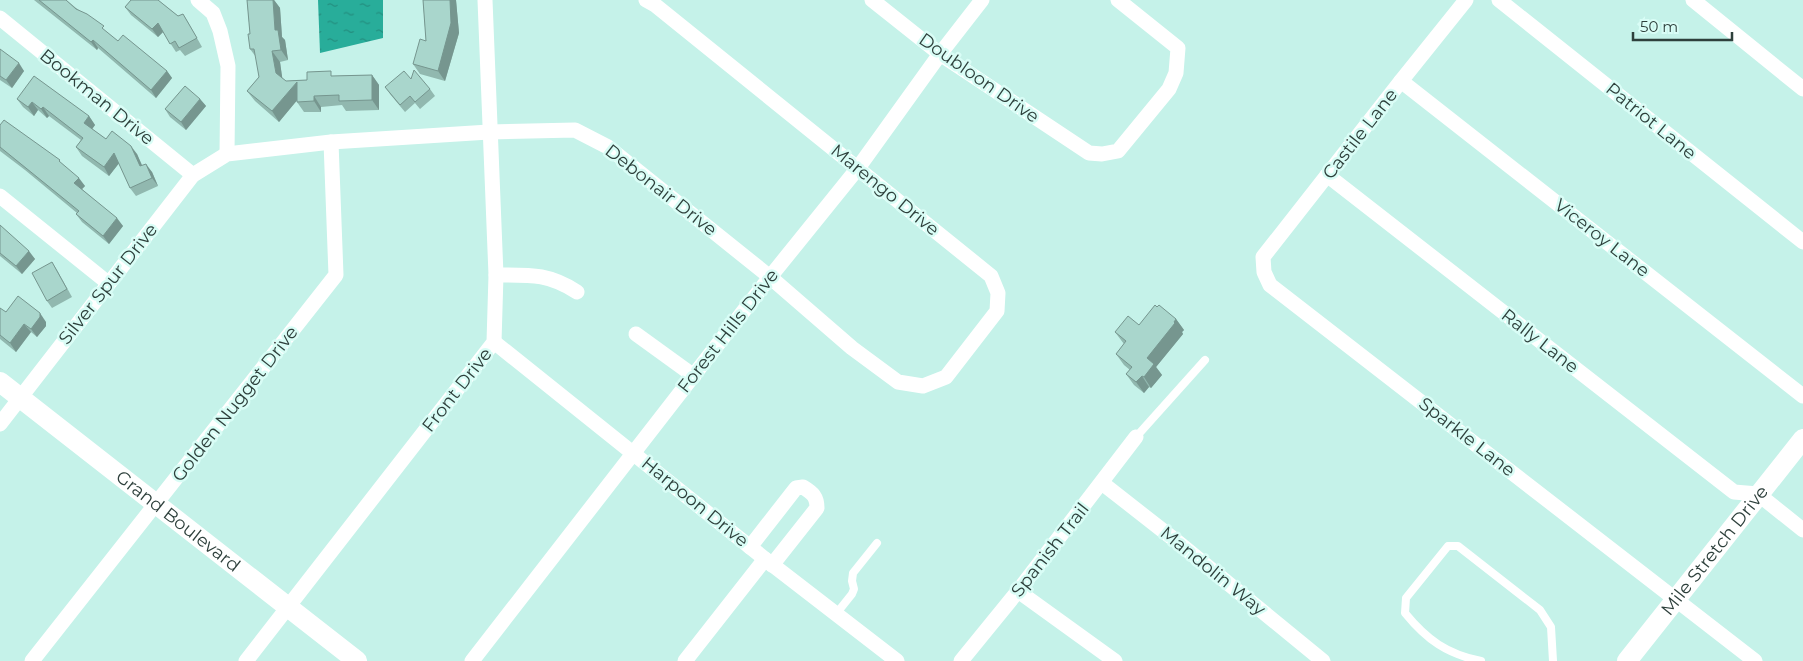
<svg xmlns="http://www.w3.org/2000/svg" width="1803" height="661" font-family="Montserrat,sans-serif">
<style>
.water{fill:url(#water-ripples)}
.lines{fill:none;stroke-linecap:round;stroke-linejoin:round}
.lane{stroke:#fff;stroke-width:8}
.street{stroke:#fff;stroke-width:15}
.secondary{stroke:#fff;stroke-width:20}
.wall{fill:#91b8af}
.shaded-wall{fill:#76968f}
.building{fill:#a9d6cc;stroke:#76968f}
.labels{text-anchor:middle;stroke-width:5;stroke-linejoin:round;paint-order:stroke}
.street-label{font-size:18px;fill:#2e403c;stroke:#d9fdf6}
</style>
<defs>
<pattern id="water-ripples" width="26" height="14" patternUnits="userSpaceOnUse" patternTransform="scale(1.25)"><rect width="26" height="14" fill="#28ad9a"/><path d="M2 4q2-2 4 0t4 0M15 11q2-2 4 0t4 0" fill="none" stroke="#238e7f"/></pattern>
</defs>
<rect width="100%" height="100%" fill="#c5f2e9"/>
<polygon class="water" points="318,0 383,0 383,38 320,53"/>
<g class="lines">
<g class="lane">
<polyline points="1136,437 1205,360"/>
<polyline points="836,614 852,594 854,589 852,581 853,573 877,543"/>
<path d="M1481 661C1447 654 1427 640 1405 613L1406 598 1448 546H1458L1540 610 1551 627 1553 661"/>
</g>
<g class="street">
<polyline points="198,0 213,13 220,31 228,66 227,154"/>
<polyline points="872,0 940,54 1089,153 1102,154 1118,151 1169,89 1176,73 1178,48 1118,0"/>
<polyline points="1466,0 1401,81 1263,257 1264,272 1270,285 1755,661"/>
<polyline points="1499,0 1803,242"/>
<polyline points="1693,0 1803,89"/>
<polyline points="0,18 193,175"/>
<polyline points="1401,81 1803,396"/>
<polyline points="1327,175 1734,492 1758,494 1803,530"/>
<polyline points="0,196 108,283"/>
<path d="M496 275C529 275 548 273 577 292"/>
<polyline points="636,334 694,376"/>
<polyline points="494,342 765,559 897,661"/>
<polyline points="0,424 193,175 227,154 331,142 489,132 575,130 608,147 770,277 852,348 898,382 923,386 946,377 997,311 998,293 991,276 655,5 646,0"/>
<polyline points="1102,483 1180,544 1323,661"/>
<path d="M750 547 796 488 803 487C813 493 817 497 817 508L772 565"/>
<polyline points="1018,591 1115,661"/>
<polyline points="32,661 336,275 331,142"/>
<polyline points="246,661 494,342 496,275 485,0"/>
<polyline points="472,661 770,277 858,168 940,54 982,0"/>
<polyline points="685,661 765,559"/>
<polyline points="961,661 1018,591 1136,437"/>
</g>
<g class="secondary">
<path id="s1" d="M0 382 357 661"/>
<path id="s2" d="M1627 661 1803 439"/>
</g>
</g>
<g class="wall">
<polygon points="34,0 66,0 118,41 167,71 172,78 156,98 98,48 97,50"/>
<polygon points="130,0 158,0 178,16 183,14 188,22 202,47 185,56 180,50 176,52 163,32 158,37 131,15 125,7 131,0"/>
<polygon points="247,0 274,0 280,8 282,37 285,40 288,60 280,62 282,78 286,81 307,80 334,76 372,75 379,85 379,110 346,111 342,105 321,107 321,112 304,112 297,102 297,100 279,122 255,101 247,91 259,77 256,57 250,49 250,34"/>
<polygon points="423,0 456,0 459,33 445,81 420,74 413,64 426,41"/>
<polygon points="0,49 24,71 12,88 0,80"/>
<polygon points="411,79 430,89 435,96 420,109 415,103 405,112 390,94 385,87"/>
<polygon points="17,99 89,116 95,125 92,129 106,139 137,154 142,165 152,172 158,186 136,196 130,188 119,163 109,176 82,156 76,147 81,140 49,116 47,118 38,110 34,116 23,107"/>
<polygon points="200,99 206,106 186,130 170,117 165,109"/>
<polygon points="0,125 62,164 85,186 82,189 123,226 109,244 82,222 76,214 77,213 25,170 0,151"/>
<polygon points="0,225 35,259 22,274 0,256"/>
<polygon points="52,262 57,270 72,297 52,308 47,301"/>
<polygon points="0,308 6,312 46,322 46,326 37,337 31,332 16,352 0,339"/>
<polygon points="1176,319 1184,330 1182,332 1183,334 1156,367 1162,375 1151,388 1149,387 1144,393 1134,385 1126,374 1130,370 1124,365 1116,354 1124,344 1115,332 1139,325"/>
</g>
<g class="shaded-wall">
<polygon points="273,0 274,0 280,8 282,37 285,40 288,60 281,50 275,30"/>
<polygon points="450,0 456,0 459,33 445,81 438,71"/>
<polygon points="158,23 164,31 158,37 152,29"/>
<polygon points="93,40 98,48 97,50 91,42"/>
<polygon points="272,51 280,62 283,83 276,73"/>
<polygon points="19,63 24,71 12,88 6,80"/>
<polygon points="167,71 172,78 156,98 151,90"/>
<polygon points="372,75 379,85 379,110 372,100"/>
<polygon points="297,82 304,92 279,122 272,111"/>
<polygon points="314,96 321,107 321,112 314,101"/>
<polygon points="200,99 206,106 186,130 181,122"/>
<polygon points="32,102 38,110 34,116 28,107"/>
<polygon points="43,107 49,116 47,118 41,109"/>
<polygon points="89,116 95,125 90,132 84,123"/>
<polygon points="131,146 137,154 146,175 140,166"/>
<polygon points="114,153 120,162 109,176 104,167"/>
<polygon points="146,164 152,172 158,186 152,178"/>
<polygon points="79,178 85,186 80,191 74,183"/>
<polygon points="117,218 123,226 109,244 103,236"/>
<polygon points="29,251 35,259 22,274 16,266"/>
<polygon points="40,313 46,322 46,326 37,337 31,329"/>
<polygon points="1176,319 1184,330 1182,332 1183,334 1156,367 1162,375 1151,388 1144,377 1147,358"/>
<polygon points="24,324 31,332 16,352 10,343"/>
<polygon points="1142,376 1149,387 1144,393 1136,382"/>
</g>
<g class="building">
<polygon points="39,0 66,0 76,9 87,14 104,26 102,28 118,41 123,35 167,71 151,90 93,40 91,42"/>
<polygon points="131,0 158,0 178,16 183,14 197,38 179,48 175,41 170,44 158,23 152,29 125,7"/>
<polygon points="247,0 273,0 275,30 278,30 281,50 272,51 276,73 286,81 307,80 307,72 331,71 331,76 372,75 372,100 339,101 339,95 314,96 314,101 297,102 297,82 272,111 247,91 259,77 254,49 250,49 248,34 250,34"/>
<polygon points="423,0 450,0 451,23 438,71 413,64 420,39 426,41"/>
<polygon points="0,49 19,63 6,80 0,76"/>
<polygon points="414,70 430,89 415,102 410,96 400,105 385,87 404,71 411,79"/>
<polygon points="34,76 89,116 84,123 106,139 112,131 131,146 140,166 146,164 152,178 130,188 114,153 104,167 76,147 83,138 43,107 41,109 32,102 28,107 17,99"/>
<polygon points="185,86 200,99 181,122 165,109"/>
<polygon points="4,120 60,160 59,161 79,178 74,183 117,218 103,236 76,214 79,211 0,147 0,125"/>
<polygon points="0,225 29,251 16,266 0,253"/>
<polygon points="52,262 67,289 47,301 32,273"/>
<polygon points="18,296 40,313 40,317 31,329 24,324 10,343 0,335 0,308 6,312"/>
<polygon points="1155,305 1157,307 1159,305 1176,319 1174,322 1175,323 1147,358 1154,364 1144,377 1142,376 1136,382 1126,374 1132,367 1116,354 1126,341 1115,332 1128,316 1139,325"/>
</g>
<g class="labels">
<g class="street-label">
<text transform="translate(979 78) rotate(35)" y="6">Doubloon Drive</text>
<text transform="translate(97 97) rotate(39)" y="6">Bookman Drive</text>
<text transform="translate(1651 121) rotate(39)" y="6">Patriot Lane</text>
<text transform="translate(1360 134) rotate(-52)" y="6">Castile Lane</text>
<text transform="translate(661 190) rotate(38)" y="6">Debonair Drive</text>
<text transform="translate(885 190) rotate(39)" y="6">Marengo Drive</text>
<text transform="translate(1602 238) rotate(38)" y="6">Viceroy Lane</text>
<text transform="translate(108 284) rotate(-52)" y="6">Silver Spur Drive</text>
<text transform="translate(728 331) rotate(-52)" y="6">Forest Hills Drive</text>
<text transform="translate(1540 341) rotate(38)" y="6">Rally Lane</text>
<text transform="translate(457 390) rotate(-52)" y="6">Front Drive</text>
<text transform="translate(235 404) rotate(-52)" y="6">Golden Nugget Drive</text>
<text transform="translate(1467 437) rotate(38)" y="6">Sparkle Lane</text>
<text transform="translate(695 502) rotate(39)" y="6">Harpoon Drive</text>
<text dy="6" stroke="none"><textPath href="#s1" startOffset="226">Grand Boulevard</textPath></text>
<text transform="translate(1050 550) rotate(-52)" y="6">Spanish Trail</text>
<text dy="6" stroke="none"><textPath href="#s2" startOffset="141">Mile Stretch Drive</textPath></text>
<text transform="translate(1213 571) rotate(39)" y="6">Mandolin Way</text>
</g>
</g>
<path d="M1633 32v8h99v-8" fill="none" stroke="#2e403c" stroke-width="2.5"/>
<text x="1640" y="32" font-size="15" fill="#2e403c" stroke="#d9fdf6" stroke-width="4" paint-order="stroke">50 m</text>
</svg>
